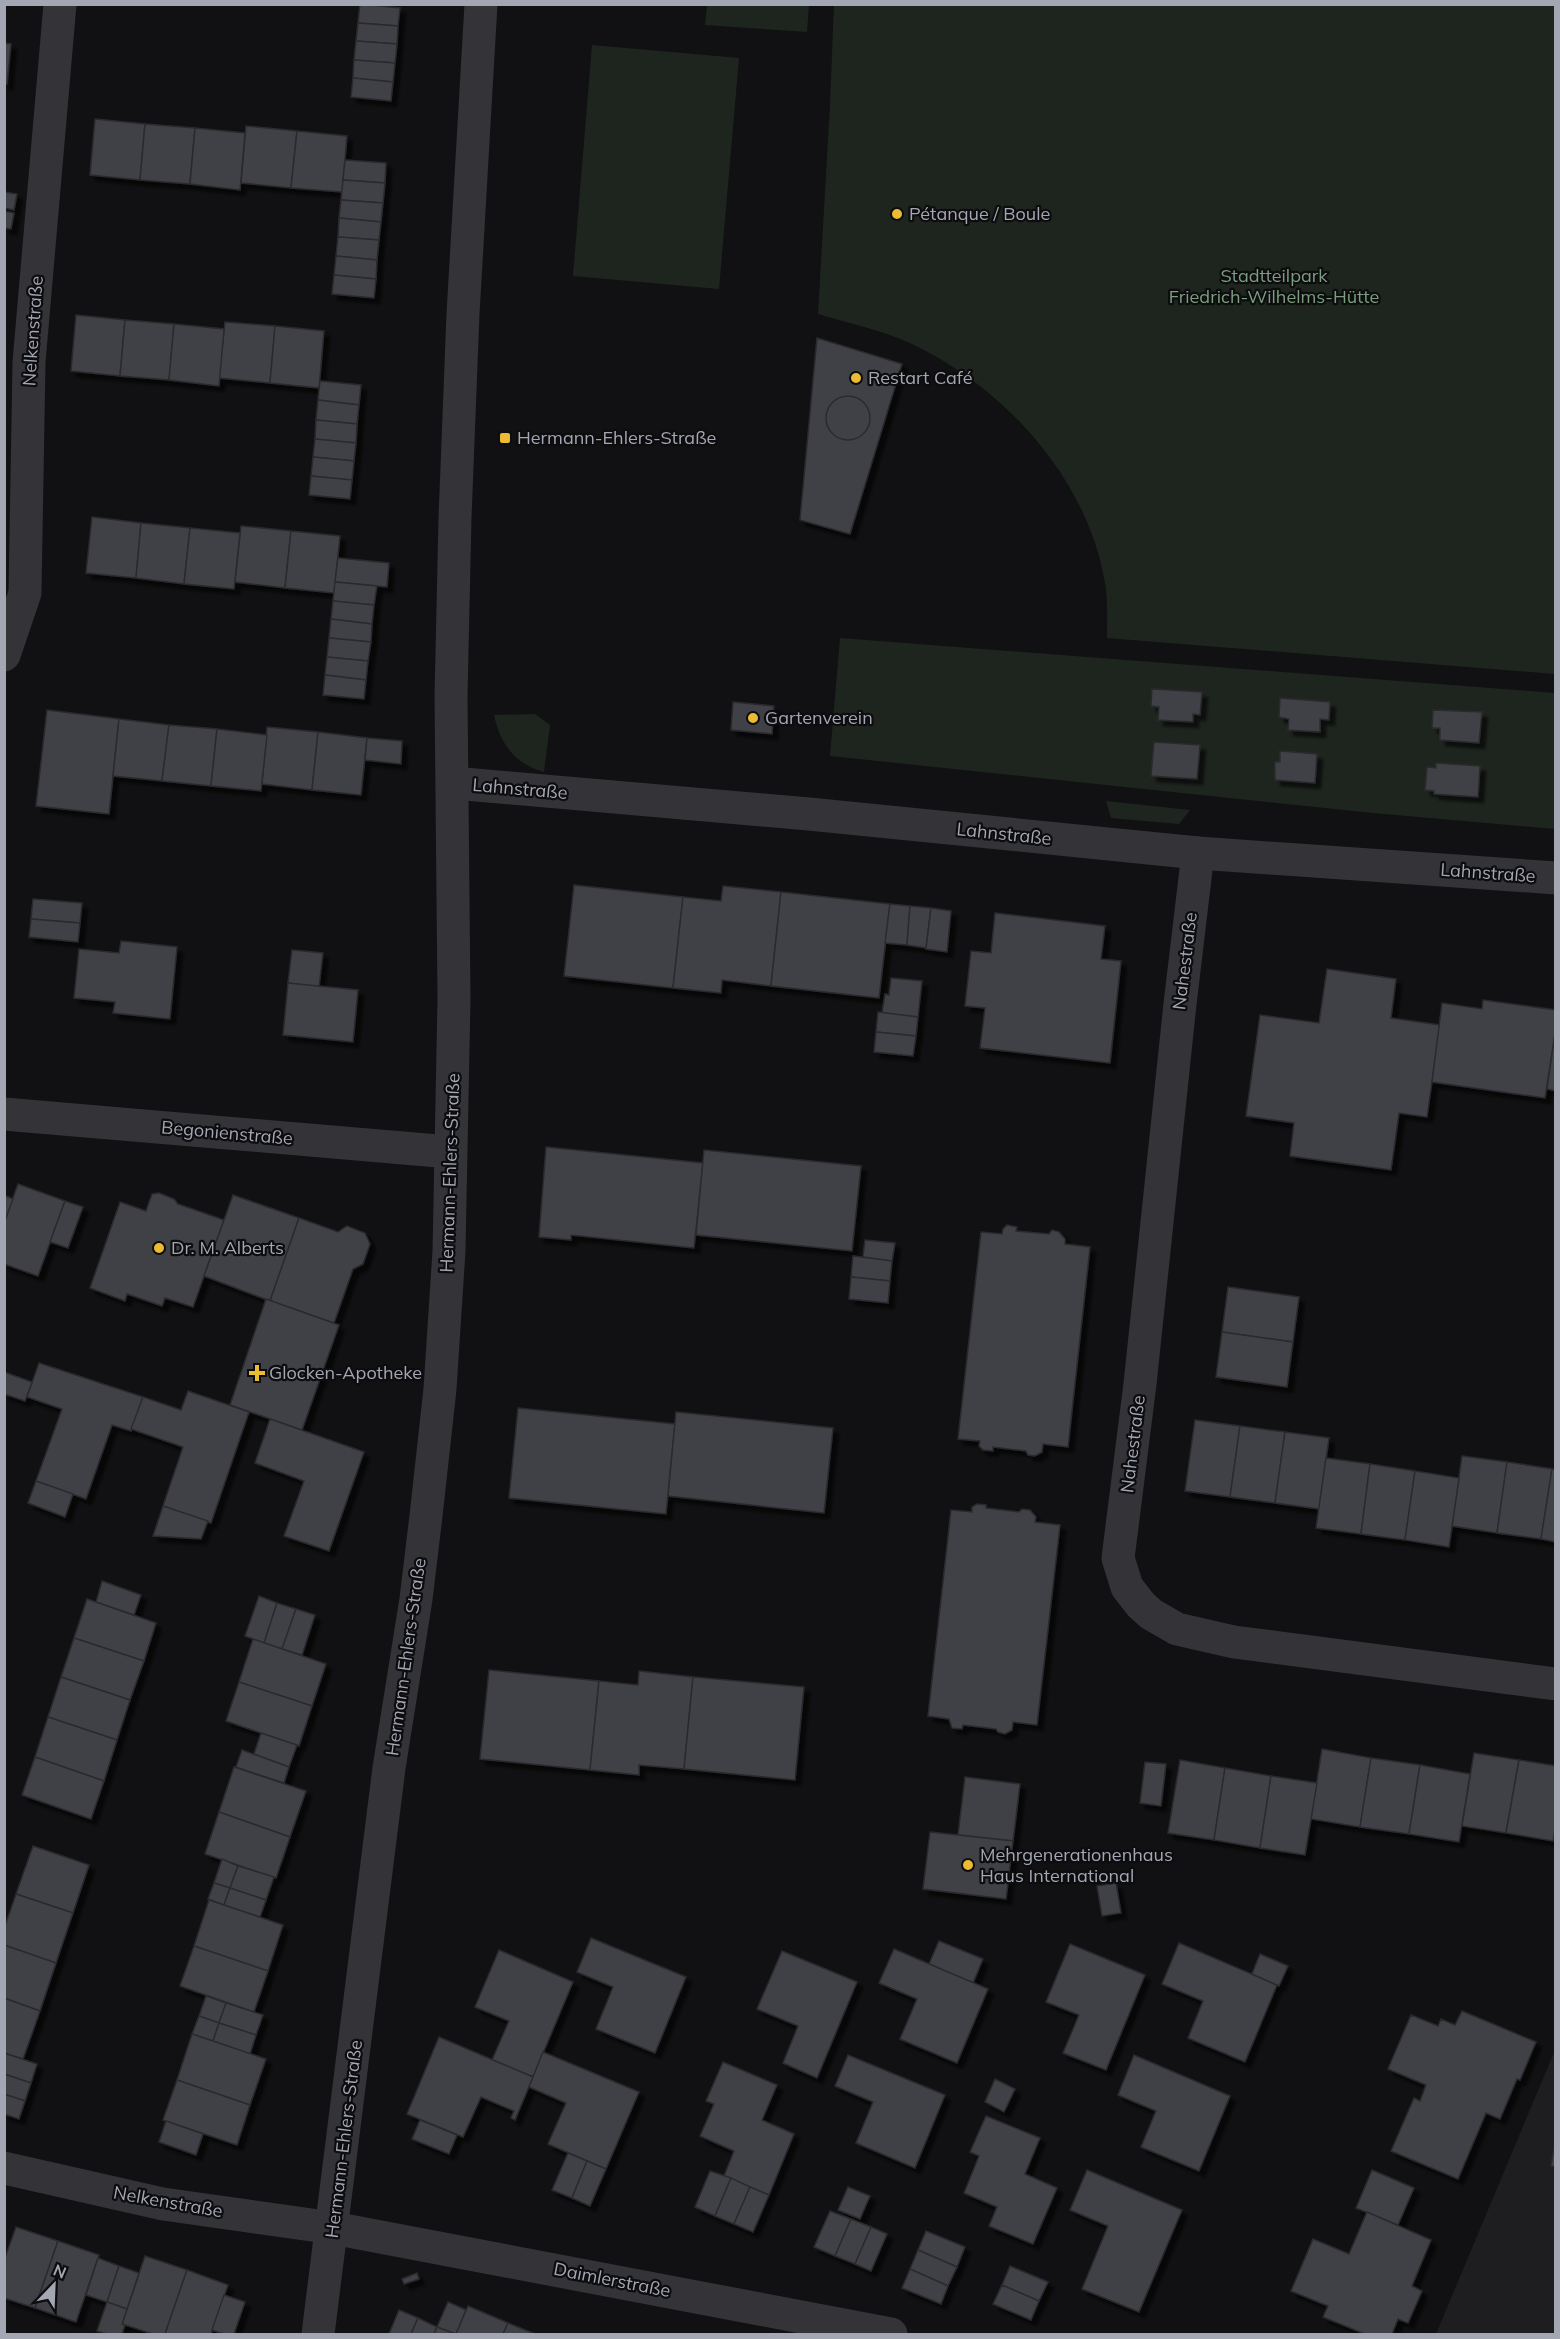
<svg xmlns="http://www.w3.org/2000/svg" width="1560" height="2339" font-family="Mulish,sans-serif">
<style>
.built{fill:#1e1d20}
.green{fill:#1e251f}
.building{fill:#414146;stroke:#2c2b2f;stroke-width:1.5;filter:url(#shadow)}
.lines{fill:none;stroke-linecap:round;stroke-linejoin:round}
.street{stroke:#333338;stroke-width:33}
.poi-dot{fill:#ebbb32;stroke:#0d0c0e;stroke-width:2}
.labels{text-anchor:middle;stroke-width:4.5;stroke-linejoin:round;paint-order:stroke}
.poi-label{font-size:18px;fill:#a3a7b3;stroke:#0d0c0e;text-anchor:start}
.park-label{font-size:18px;fill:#7b9e7f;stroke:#0d0c0e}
.street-label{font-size:18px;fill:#a3a7b3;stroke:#0d0c0e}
</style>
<defs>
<filter id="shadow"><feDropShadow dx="5.5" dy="5.5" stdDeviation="1.5" flood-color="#0009"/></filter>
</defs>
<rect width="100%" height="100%" fill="#111113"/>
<polygon class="built" points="1555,2050 1555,2334 1436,2334"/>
<g class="green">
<polygon points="707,5 809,5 807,32 705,25"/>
<path d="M834 5H1555V674L1107 638C1107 620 1108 601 1105 583 1087 477 1004 387 910 343 881 330 848 323 818 314L830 105Z"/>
<polygon points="592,45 739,58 719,289 573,276"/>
<polygon points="840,638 1555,693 1555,829 1373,813 830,756"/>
<path d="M535 714 550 725 544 772C515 764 500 744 494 715Z"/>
<polygon points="1106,801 1190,810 1179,824 1111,818"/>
</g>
<g class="building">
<polygon points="360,4 400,8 398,26 358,23"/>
<polygon points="358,23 398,26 397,44 356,41"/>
<polygon points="356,41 397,44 395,63 354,60"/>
<polygon points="4,43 11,44 7,84 4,84"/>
<polygon points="354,60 395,63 393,82 353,78"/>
<polygon points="353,78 393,82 391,101 351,97"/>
<polygon points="95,119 145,124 140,180 90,175"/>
<polygon points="145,124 195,128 190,184 140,180"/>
<polygon points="246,126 297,131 291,188 241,183"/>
<polygon points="195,128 245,133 240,190 190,184"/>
<polygon points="297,131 347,136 342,192 291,188"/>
<polygon points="345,160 386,163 385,183 343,180"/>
<polygon points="343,180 385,183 383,203 341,200"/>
<polygon points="4,192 17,194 14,210 4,208"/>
<polygon points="341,200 383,203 381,222 339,218"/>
<polygon points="4,211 14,213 11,229 4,228"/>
<polygon points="339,218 381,222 379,240 338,237"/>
<polygon points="338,237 379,240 377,260 336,256"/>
<polygon points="336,256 377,260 376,279 334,275"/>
<polygon points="334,275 376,279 374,298 332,294"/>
<polygon points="76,315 125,320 120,376 71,371"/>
<polygon points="125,320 174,324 169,380 120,376"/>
<polygon points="225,322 275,326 270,383 219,378"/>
<polygon points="174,324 224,329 219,386 169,380"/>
<polygon points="275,326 324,331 319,388 270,383"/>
<polygon points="817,338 902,364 850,534 800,520"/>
<polygon points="320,381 361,385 359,405 318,400"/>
<circle cx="848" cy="418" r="22"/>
<polygon points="318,400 359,405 357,424 316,420"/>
<polygon points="316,420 357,424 356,443 315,439"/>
<polygon points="315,439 356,443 354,461 313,457"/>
<polygon points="313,457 354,461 352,480 311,476"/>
<polygon points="311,476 352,480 350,499 309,495"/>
<polygon points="92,517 141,523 136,578 86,573"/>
<polygon points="141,523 190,528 184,584 136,578"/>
<polygon points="241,526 291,531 285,588 235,582"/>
<polygon points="190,528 240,533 234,589 184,584"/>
<polygon points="291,531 340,536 334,593 285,588"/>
<polygon points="338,558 389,563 387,587 335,582"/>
<polygon points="335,582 377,586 374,605 333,601"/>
<polygon points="333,601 374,605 372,624 331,619"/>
<polygon points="331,619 372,624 371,642 329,638"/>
<polygon points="329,638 371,642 368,661 327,657"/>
<polygon points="327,657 368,661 366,680 325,675"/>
<polygon points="325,675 366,680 364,699 323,695"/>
<polygon points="1152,689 1202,692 1200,715 1193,714 1193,722 1158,720 1159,707 1151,706"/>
<polygon points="1280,698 1330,702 1329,720 1320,719 1320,732 1288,730 1289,719 1279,717"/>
<polygon points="733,702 774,706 772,734 731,730"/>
<polygon points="47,710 119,719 109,814 36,806"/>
<polygon points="1433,710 1482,712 1479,743 1440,740 1440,728 1432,728"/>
<polygon points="119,719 169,725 162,781 113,776"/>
<polygon points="169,725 217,729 211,786 162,781"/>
<polygon points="267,727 318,732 312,790 262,784"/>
<polygon points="217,729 267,735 261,791 211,786"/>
<polygon points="318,732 367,738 361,795 312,790"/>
<polygon points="367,738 402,741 401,764 365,760"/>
<polygon points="1154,742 1200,745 1197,779 1151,776"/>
<polygon points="1280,751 1317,754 1315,783 1275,780 1275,762 1280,762"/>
<polygon points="1436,763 1480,766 1478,797 1434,794 1434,791 1425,790 1427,767 1436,768"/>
<polygon points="574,885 683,897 673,988 564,976"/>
<polygon points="723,886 781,892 771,986 722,980 721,993 673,988 683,897 721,901"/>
<polygon points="781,892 890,904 879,998 771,986"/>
<polygon points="33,899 82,903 80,923 31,919"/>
<polygon points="890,904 910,906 907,945 885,943"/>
<polygon points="910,906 931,908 926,948 907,945"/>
<polygon points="931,908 951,911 947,952 926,949"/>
<polygon points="995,913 1105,926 1101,959 1121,961 1110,1063 980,1048 985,1008 965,1006 971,951 991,953"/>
<polygon points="31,919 80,923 78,942 29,937"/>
<polygon points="121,941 177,947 170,1019 113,1013 115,1002 74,998 79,949 119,953"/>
<polygon points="292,950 323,953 319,987 288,983"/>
<polygon points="1327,969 1396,979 1391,1018 1440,1025 1427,1117 1399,1113 1391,1170 1290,1156 1294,1123 1246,1116 1260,1015 1319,1023"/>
<polygon points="891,978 922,981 918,1017 882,1013 885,994 889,995"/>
<polygon points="288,983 358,990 353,1042 283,1035"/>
<polygon points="1483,1000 1556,1010 1556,1027 1545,1098 1432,1082 1442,1003 1482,1009"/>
<polygon points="878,1012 918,1017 916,1036 876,1032"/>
<polygon points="1556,1027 1556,1091 1547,1089"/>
<polygon points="876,1032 916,1036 913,1056 874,1052"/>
<polygon points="546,1147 703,1163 694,1248 571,1235 571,1240 539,1237"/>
<polygon points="704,1150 861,1166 852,1251 696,1235"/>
<polygon points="18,1184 65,1201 38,1276 4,1264 4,1223"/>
<polygon points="159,1193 174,1199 178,1204 224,1220 193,1307 165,1298 162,1306 127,1294 125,1301 90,1288 120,1202 146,1211 152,1194"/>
<polygon points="4,1195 13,1199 4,1223"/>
<polygon points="233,1195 299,1218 270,1301 204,1276"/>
<polygon points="65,1201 83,1207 68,1248 50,1242"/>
<polygon points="299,1218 338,1232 347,1226 365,1233 370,1244 363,1264 353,1269 334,1323 270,1301"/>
<polygon points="1007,1225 1017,1227 1016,1231 1049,1234 1052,1230 1059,1232 1065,1239 1065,1244 1090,1247 1068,1447 1043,1444 1042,1452 1035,1456 1028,1455 1026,1451 993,1447 993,1451 983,1450 979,1446 980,1441 958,1439 981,1232 1002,1234 1003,1229"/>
<polygon points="865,1240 895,1243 892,1261 863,1257"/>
<polygon points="853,1256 892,1261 890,1281 851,1277"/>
<polygon points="851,1277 890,1281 888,1303 849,1299"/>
<polygon points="1228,1287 1299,1297 1293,1342 1222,1332"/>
<polygon points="266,1299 339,1325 302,1430 230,1405"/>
<polygon points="1222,1332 1293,1342 1287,1387 1216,1377"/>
<polygon points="39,1363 143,1397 131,1431 112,1425 86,1499 36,1481 62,1409 27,1397"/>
<polygon points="4,1372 32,1382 25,1401 4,1394"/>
<polygon points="188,1391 249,1412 211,1523 163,1506 183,1447 131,1429 143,1397 181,1410"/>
<polygon points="518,1408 675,1424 666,1514 509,1498"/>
<polygon points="676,1412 833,1428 824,1513 668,1496"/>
<polygon points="270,1419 364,1452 329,1551 284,1536 304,1481 255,1463"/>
<polygon points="1195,1420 1240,1426 1230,1497 1185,1491"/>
<polygon points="1240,1426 1285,1432 1275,1503 1230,1497"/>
<polygon points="1285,1432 1329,1438 1319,1509 1275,1503"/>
<polygon points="1462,1456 1507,1462 1497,1533 1452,1526"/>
<polygon points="1326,1458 1370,1464 1361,1534 1316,1528"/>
<polygon points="1507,1462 1552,1469 1541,1539 1497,1533"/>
<polygon points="1370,1464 1415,1471 1405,1540 1361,1534"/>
<polygon points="1552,1469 1556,1470 1556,1542 1541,1539"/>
<polygon points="1415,1471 1459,1478 1449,1547 1405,1540"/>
<polygon points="36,1481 73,1494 65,1517 28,1503"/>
<polygon points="977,1504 986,1505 986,1508 1019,1512 1022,1509 1030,1510 1036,1517 1035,1522 1060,1525 1037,1725 1013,1722 1012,1730 1005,1734 998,1732 996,1729 963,1725 962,1729 952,1728 949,1719 928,1716 951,1510 972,1512 972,1507"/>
<polygon points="163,1506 208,1521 201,1539 153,1536"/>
<polygon points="102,1581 141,1595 134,1615 96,1602"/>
<polygon points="259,1596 277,1603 264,1643 245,1636"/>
<polygon points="87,1599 156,1623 144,1661 74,1638"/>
<polygon points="277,1603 296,1609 282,1649 264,1643"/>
<polygon points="296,1609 315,1615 302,1655 282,1649"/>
<polygon points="74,1638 144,1661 130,1700 61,1677"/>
<polygon points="253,1639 326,1664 312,1706 239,1682"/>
<polygon points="489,1670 599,1681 590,1770 480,1759"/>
<polygon points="639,1671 693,1677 684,1769 639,1765 639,1775 590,1770 599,1681 638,1685"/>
<polygon points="61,1677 130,1700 117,1740 48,1717"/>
<polygon points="693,1677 804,1687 795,1780 684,1769"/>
<polygon points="239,1682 312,1706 299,1746 226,1721"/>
<polygon points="48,1717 117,1740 104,1781 35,1757"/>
<polygon points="261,1733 297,1745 289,1767 254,1754"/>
<polygon points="1322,1749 1371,1758 1360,1827 1311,1819"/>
<polygon points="242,1750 289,1767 284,1783 236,1767"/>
<polygon points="1474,1753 1519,1760 1506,1833 1462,1826"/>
<polygon points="35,1757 104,1781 91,1819 22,1795"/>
<polygon points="1371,1758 1420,1765 1409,1834 1360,1827"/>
<polygon points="1180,1760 1225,1768 1214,1840 1168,1833"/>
<polygon points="1519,1760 1556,1766 1556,1824 1553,1841 1506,1833"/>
<polygon points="1145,1762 1166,1764 1161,1806 1140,1803"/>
<polygon points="1420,1765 1470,1774 1459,1842 1409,1834"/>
<polygon points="234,1767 306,1791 290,1837 219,1812"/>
<polygon points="1225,1768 1271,1776 1260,1848 1214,1840"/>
<polygon points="1271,1776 1317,1783 1305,1855 1260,1848"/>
<polygon points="965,1777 1020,1784 1013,1841 958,1835"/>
<polygon points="219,1812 290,1837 276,1878 205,1854"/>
<polygon points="930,1832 1013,1841 1006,1899 923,1889"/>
<polygon points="33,1846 89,1865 73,1913 16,1894"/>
<polygon points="222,1859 238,1866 230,1888 214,1883"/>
<polygon points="238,1866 274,1877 266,1900 230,1888"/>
<polygon points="214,1883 230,1888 224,1905 208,1899"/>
<polygon points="1116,1883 1121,1913 1102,1916 1097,1886"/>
<polygon points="230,1888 266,1900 260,1917 224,1905"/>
<polygon points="16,1894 73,1913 56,1963 4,1945 4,1929"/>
<polygon points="209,1900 283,1925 268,1971 194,1946"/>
<polygon points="591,1938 686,1977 655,2053 596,2029 613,1987 577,1972"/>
<polygon points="939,1941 983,1959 973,1983 929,1964"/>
<polygon points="1179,1943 1277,1985 1245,2062 1188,2038 1203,2001 1162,1984"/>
<polygon points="1070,1944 1145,1975 1106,2070 1063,2053 1079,2015 1046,2002"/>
<polygon points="4,1945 56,1963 40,2011 4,1998"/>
<polygon points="194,1946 268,1971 254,2012 180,1986"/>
<polygon points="894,1949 988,1989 957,2063 900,2039 917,1999 879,1983"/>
<polygon points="499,1950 573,1982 533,2077 492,2060 509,2021 475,2007"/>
<polygon points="782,1951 857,1982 817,2078 783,2063 798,2026 757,2009"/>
<polygon points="1260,1954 1288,1966 1279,1986 1252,1974"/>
<polygon points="206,1996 226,2003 219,2023 199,2016"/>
<polygon points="4,1998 40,2011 23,2059 4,2053"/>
<polygon points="226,2003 263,2015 256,2035 219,2023"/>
<polygon points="1462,2011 1536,2042 1520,2080 1517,2079 1500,2119 1486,2113 1458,2179 1391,2151 1414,2098 1420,2101 1426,2085 1388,2069 1411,2015 1438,2026 1441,2019 1455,2025"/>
<polygon points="199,2016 219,2023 213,2041 192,2034"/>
<polygon points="219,2023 256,2035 250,2054 213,2041"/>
<polygon points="192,2034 266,2059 250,2105 177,2080"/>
<polygon points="439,2037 533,2077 515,2120 511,2118 514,2111 481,2097 463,2137 407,2114"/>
<polygon points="543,2052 639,2092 606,2169 548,2144 566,2103 529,2087"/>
<polygon points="4,2053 37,2064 31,2083 4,2074"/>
<polygon points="848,2055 945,2095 915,2168 856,2143 873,2102 835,2086"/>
<polygon points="1134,2055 1230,2096 1199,2171 1141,2147 1156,2111 1118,2095"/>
<polygon points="723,2062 777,2085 762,2120 794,2134 769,2195 724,2176 734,2151 700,2136 714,2104 706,2101"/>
<polygon points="4,2074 31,2083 25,2101 4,2094"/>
<polygon points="995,2079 1015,2089 1004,2112 985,2102"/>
<polygon points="177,2080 250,2105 237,2145 163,2120"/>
<polygon points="4,2094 25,2101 19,2119 4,2114"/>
<polygon points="986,2116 1040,2138 1025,2174 1057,2188 1033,2244 989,2226 997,2207 964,2193 979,2156 970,2152"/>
<polygon points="420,2120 457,2135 449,2154 412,2139"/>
<polygon points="166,2121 203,2134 196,2155 159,2142"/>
<polygon points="1556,2138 1556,2166 1551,2166"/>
<polygon points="568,2153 587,2161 572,2198 552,2190"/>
<polygon points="587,2161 606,2169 590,2206 572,2198"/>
<polygon points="1087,2170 1182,2210 1139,2312 1082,2289 1108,2226 1070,2210"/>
<polygon points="1372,2170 1414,2188 1398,2225 1356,2208"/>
<polygon points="710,2171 731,2178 715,2216 695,2207"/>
<polygon points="731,2178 750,2187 734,2224 715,2216"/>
<polygon points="750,2187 769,2195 753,2232 734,2224"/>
<polygon points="848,2187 870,2196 860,2219 838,2210"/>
<polygon points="830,2211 851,2219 835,2256 814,2247"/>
<polygon points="1367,2212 1431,2240 1412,2286 1422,2291 1408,2323 1398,2319 1392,2334 1365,2334 1323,2317 1328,2306 1291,2291 1313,2239 1349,2254"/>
<polygon points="851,2219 871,2227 855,2264 835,2256"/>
<polygon points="16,2227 58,2241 35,2308 4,2298 4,2261"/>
<polygon points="871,2227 887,2234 871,2271 855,2264"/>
<polygon points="926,2231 965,2247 957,2267 918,2250"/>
<polygon points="58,2241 99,2255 76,2322 35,2308"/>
<polygon points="918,2250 957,2267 948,2286 910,2269"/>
<polygon points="145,2256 187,2270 165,2334 153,2334 122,2324"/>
<polygon points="98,2258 119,2266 107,2302 86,2295"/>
<polygon points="119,2266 139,2273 127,2309 107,2302"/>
<polygon points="1010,2266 1048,2282 1039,2301 1002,2285"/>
<polygon points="910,2269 948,2286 941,2304 902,2288"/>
<polygon points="187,2270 228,2285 211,2334 165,2334"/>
<polygon points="417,2273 419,2279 404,2284 402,2279"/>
<polygon points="1002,2285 1039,2301 1031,2320 993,2304"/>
<polygon points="224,2295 245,2302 234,2334 224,2334 212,2330"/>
<polygon points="107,2302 127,2309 122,2324 125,2325 122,2334 107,2334 97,2331"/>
<polygon points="448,2302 466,2310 456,2334 437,2327"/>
<polygon points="468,2306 508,2323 503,2334 456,2334"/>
<polygon points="399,2310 418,2318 411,2334 389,2334"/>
<polygon points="418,2318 437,2327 434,2334 411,2334"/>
<polygon points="508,2323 535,2334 536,2334 503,2334"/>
<polygon points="437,2327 455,2334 434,2334"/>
</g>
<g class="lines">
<g class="street">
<polyline points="4,655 25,593 29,362 60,4"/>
<polyline points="453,783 809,814 1198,853 1556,878"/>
<polyline points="1198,853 1180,1004 1140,1384 1118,1558 1127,1587 1141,1605 1151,1614 1177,1629 1234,1642 1556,1684"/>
<polyline points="4,1114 450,1152"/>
<polyline points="4,2168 163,2204 333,2228 891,2334"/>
<polyline points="318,2334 389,1768 416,1599 426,1516 440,1389 449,1251 454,999 451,696 455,518 463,314 481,4"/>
</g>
</g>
<g class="poi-dot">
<circle cx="897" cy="214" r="6"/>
<circle cx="856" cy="378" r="6"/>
<rect x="499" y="432" width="12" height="12" rx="3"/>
<circle cx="753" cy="718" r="6"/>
<circle cx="159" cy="1248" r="6"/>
<path d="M254 1364h6v6h6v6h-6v6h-6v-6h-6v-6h6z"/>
<circle cx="968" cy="1865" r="6"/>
</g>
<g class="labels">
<g class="poi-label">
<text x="909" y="220">Pétanque / Boule</text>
<text x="868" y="384">Restart Café</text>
<text x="517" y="444">Hermann-Ehlers-Straße</text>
<text x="765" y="724">Gartenverein</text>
<text x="171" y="1254">Dr. M. Alberts</text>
<text x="269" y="1379">Glocken-Apotheke</text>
<text x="980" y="1861">Mehrgenerationenhaus<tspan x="980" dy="21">Haus International</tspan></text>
</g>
<g class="park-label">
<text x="1274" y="282">Stadtteilpark<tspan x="1274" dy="21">Friedrich-Wilhelms-Hütte</tspan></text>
</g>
<g class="street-label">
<text transform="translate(33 331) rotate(-86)" y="6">Nelkenstraße</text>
<text transform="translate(520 789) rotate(5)" y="6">Lahnstraße</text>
<text transform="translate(1004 834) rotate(6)" y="6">Lahnstraße</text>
<text transform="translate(1488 873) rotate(4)" y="6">Lahnstraße</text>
<text transform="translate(1185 961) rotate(-83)" y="6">Nahestraße</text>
<text transform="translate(227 1133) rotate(5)" y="6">Begonienstraße</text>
<text transform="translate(450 1173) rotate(-88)" y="6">Hermann-Ehlers-Straße</text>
<text transform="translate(1133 1444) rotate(-83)" y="6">Nahestraße</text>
<text transform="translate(406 1657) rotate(-82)" y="6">Hermann-Ehlers-Straße</text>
<text transform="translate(344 2139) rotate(-83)" y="6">Hermann-Ehlers-Straße</text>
<text transform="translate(168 2202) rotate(10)" y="6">Nelkenstraße</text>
<text transform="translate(612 2280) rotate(11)" y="6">Daimlerstraße</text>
</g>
</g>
<rect width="1560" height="2339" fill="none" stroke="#a3a7b3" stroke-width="12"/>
<g transform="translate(54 2285) rotate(23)" stroke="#0d0c0e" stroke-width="4.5" paint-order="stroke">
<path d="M0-4.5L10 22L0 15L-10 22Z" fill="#a3a7b3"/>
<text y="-9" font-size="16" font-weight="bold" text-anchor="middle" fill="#a3a7b3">N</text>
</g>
</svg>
